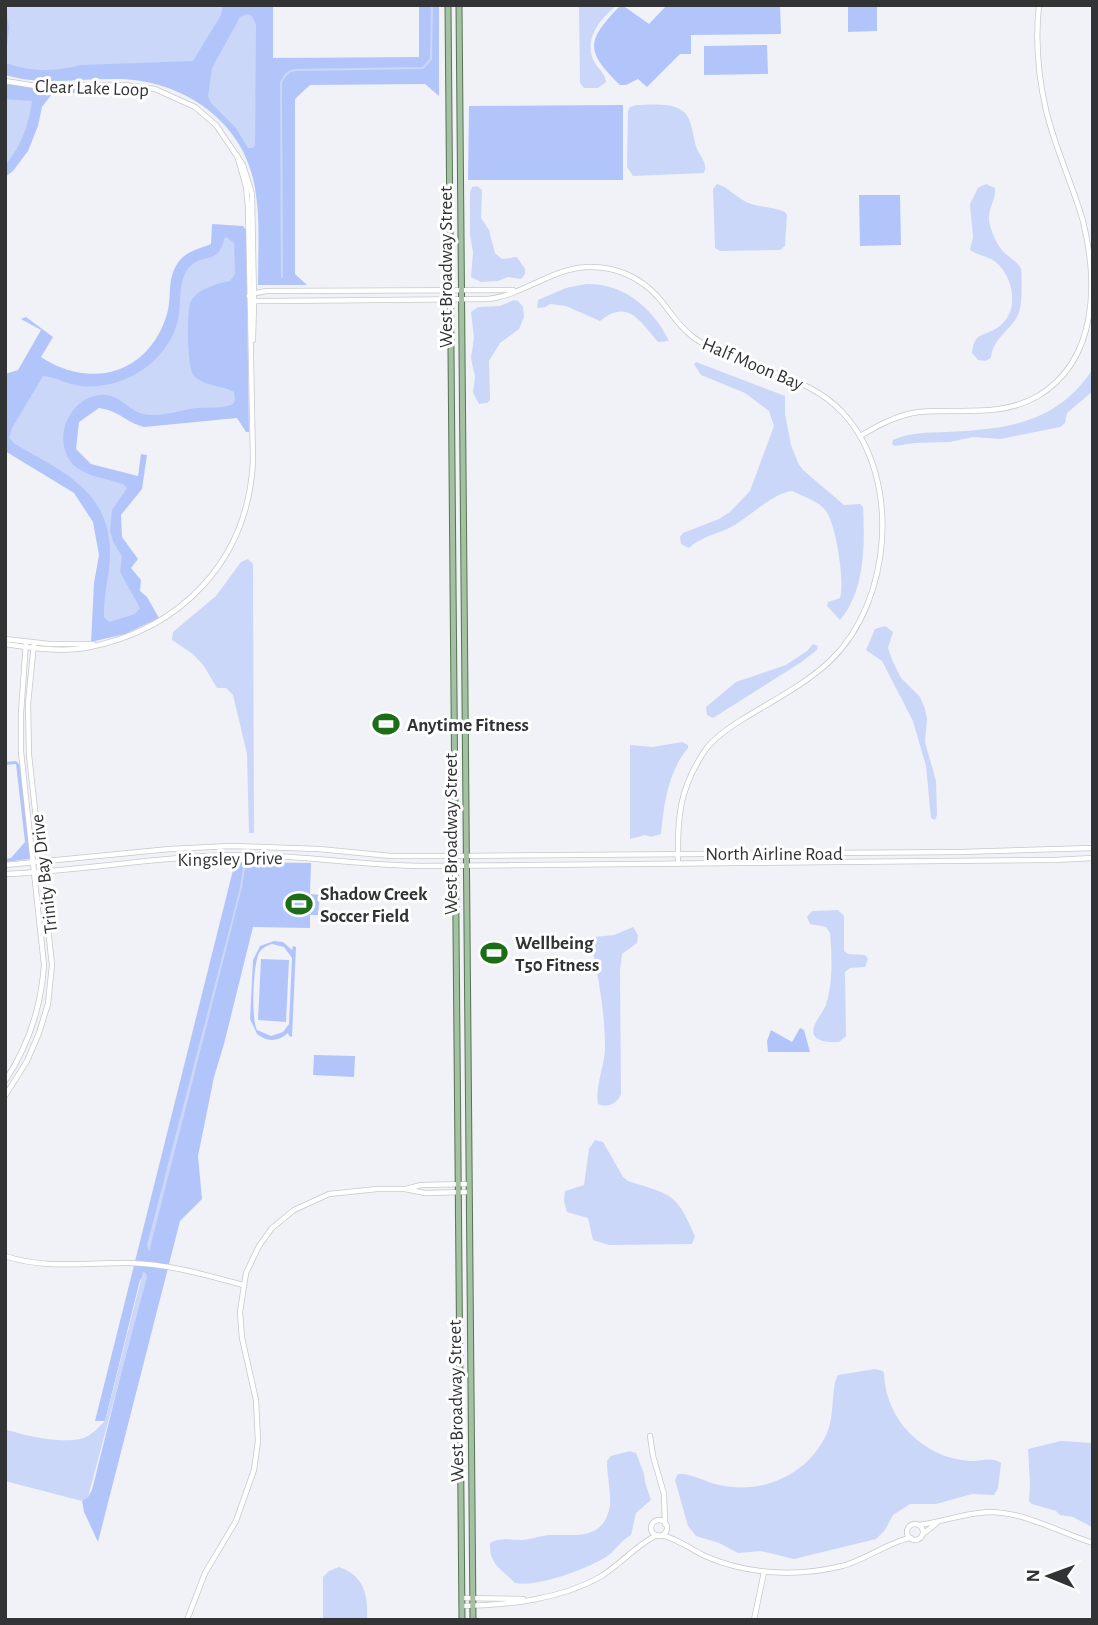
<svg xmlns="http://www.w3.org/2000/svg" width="1098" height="1625" font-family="'Alegreya Sans',sans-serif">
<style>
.green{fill:#b2c5fb;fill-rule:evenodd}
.water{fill:#cbd7f8}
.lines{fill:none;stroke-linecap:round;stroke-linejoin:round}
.stream{stroke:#cbd7f8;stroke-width:2}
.tertiary-casing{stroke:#c7c8cc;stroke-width:6}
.secondary-casing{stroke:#c7c8cc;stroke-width:6}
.primary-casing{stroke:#557453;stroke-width:7}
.tertiary{stroke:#fff;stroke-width:4.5}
.secondary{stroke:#fff;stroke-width:4.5}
.primary{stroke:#a4c1a1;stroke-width:5}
.labels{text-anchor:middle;stroke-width:6;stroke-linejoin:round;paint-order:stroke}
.street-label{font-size:19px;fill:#323335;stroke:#fff}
.poi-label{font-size:19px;font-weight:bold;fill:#323335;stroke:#fff;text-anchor:start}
</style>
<rect width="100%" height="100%" fill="#f1f2f7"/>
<g class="green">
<path d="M5 5H273V58L419 57V5H439V96L425 84 310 85 295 99V274L307 285H258C258 250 261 213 253 178 238 116 177 79 117 79 79 78 42 86 5 75Z"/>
<path d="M667 5H780L781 34 691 35V54H680L647 87 638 79 626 85H620C585 51 586 41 619 7H625L649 24Z"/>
<polygon points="848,5 877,5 877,31 848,32"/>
<polygon points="767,45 768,74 704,75 704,46"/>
<polygon points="5,84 49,90 81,89 80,93 52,94 42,107 38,126 28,151 13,171 5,177"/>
<polygon points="623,105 623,180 468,180 469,106"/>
<polygon points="859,195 900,195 901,245 860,246"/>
<path d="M212 224 243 226 246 230 249 432H246L237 418 144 427C125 422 120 411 99 408L79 422 76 449 91 464 138 476 141 454 147 455 142 489 121 515 122 537 138 559 131 568 141 580 140 591 147 597 159 618 125 634 91 642 94 583 99 555 93 522 74 493 5 451V374L18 370 41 330 21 319 26 317 53 337 41 357C91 390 149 374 167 314 172 298 167 281 176 266 184 251 197 250 211 244Z"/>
<polygon points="16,761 20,765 30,856 29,859 5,862 5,859 11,858 25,842 16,764 5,765 5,762"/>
<polygon points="235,862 311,863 310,894 320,895 318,915 310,915 310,928 253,927 224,1044 214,1077 198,1156 202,1199 180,1221 98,1542 84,1512 82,1501 88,1497 92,1490 146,1273 140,1280 105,1421 95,1421"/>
<path d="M274 941 283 942 292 950 293 946 296 947 292 1037 289 1036 288 1033C278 1042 267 1042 257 1034L250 1019 253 960 260 946ZM272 944 284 947 292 958 289 1024 283 1032 271 1036 257 1030C251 1019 253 965 259 953 262 948 266 946 272 944Z"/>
<polygon points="261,959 289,960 286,1022 258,1020"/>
<polygon points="800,1028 804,1030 810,1052 768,1052 767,1041 771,1030 792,1042"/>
<polygon points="314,1055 355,1056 354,1077 313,1075"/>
</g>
<g class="water">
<path d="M6 5H223L221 15 193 61 80 65C55 72 30 72 5 63L9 28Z"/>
<path d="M579 5H617C600 19 582 40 595 63 599 70 605 73 606 82L598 88H584L580 83Z"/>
<polygon points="247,14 252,16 256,25 255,145 253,148 248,148 236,128 211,103 208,96 212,68 240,17"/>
<path d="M5 99 32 101C29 124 21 147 5 165Z"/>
<path d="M636 105C651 105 679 101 688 117 693 126 693 139 697 149 701 158 708 163 704 173L633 176 627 167 628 111 630 107Z"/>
<path d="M717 184C727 186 736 197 746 202 759 208 773 206 785 212L787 215 785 246 780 250 720 251 715 248 713 189Z"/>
<path d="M986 184 995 188C996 200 988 208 989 220 990 230 998 248 1006 254 1011 259 1018 262 1021 269 1022 273 1022 303 1020 308 1016 329 993 335 991 358L985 361 978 360 972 353C974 332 983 337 997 328 1019 314 1015 282 999 265 991 256 980 257 970 250L973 237 970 204 978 188Z"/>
<polygon points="472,187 477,186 482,190 481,218 489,230 495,253 502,259 517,257 525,269 525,274 521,279 508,277 498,281 481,282 471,277 473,252 470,235 470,192"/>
<path d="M226 237 234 243 235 274 230 281C216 284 199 288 191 301 186 309 187 369 194 376 206 387 222 385 234 392L235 400 233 404C222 409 208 407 196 408 179 410 161 418 143 414 127 410 119 393 100 395 70 398 53 436 70 461 81 476 106 478 123 484L127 488 112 510 110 531 113 541 122 557 120 572 140 608 135 614 109 622 104 617V608C105 590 110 571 110 553 110 490 61 471 15 444L9 438 12 428 43 376C56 377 67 384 80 386 122 390 164 365 177 324 182 308 178 290 184 276 196 248 219 269 224 239Z"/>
<path d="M586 284C624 283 653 308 669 341L658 342C640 321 628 298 600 321L566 306 550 304 545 307 537 308 538 300 566 288Z"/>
<polygon points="514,300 518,301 523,307 524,317 519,329 500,343 489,361 490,400 487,403 479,404 473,393 475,377 471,358 474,338 471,312 478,307 500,306"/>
<path d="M696 362 785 396V414L791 445 798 463 803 470 844 505 860 504 863 507C865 544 865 591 840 620L827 606 828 602 840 598C845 582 836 524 826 511 819 501 802 496 792 491 772 493 748 519 729 528 714 535 701 537 689 548L681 544 680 537 683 533 719 519 730 512 750 491 774 426 769 411 745 393 701 375 694 364Z"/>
<path d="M1093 369V391L1067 413 1065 423 1060 427 1000 439 973 437 950 442 915 443 895 446 892 444 893 440C910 432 928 433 946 432 1007 429 1056 424 1093 369Z"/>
<polygon points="248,559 253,564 253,571 254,833 249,833 247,754 233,695 226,688 217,688 204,666 193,654 172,640 173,632 216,596 241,562"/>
<polygon points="885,626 893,632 888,648 893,662 901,678 920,697 925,709 927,719 925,742 936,781 937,815 935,820 931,818 926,766 913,721 882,661 866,650 875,629"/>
<polygon points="813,644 818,646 817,650 800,663 713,718 707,715 706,707 736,682 786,665 807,651"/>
<path d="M682 742 688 745V748C668 772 664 803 661 834L651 837 645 835 630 839V745L653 747Z"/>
<polygon points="244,862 246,862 242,887 149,1252 147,1245 239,892"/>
<path d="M838 910 844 916V951L848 954 865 955 868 959 865 967 850 968 845 972 846 1036 839 1042C831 1042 819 1043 814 1035 810 1026 823 1013 826 1005 833 983 832 956 830 933L826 927 810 924 807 917 812 911Z"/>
<path d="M633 927 638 935 637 943 622 954 620 970 621 1094C617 1104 608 1108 598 1104 595 1087 604 1068 605 1049 605 1013 599 979 591 944L594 937 614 935Z"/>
<path d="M595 1140 603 1142 623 1177 628 1181C671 1195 676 1192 695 1236L692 1244 609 1245 593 1240 588 1218 567 1212 564 1201 565 1191 584 1185 589 1149Z"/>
<path d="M143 1272 146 1273 147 1277 88 1497 82 1501 5 1481V1429C24 1436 70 1446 88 1436 94 1432 100 1426 105 1421Z"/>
<path d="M875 1369 883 1371 884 1374C886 1420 922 1457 969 1461 980 1462 991 1456 1001 1463L998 1488 994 1495 972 1494 936 1504H910L893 1515 885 1530 876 1539 794 1559 761 1551 738 1553 719 1543 696 1536 688 1526 675 1480 678 1474C692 1473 705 1482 719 1485 763 1495 809 1474 827 1433 835 1415 831 1385 838 1375Z"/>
<polygon points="1061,1441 1093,1443 1092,1527 1073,1517 1060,1515 1056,1511 1032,1504 1029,1501 1030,1483 1028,1449"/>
<path d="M630 1451 636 1453 644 1474 645 1482 651 1500 636 1513 631 1535C622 1540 618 1547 610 1554 594 1567 536 1588 515 1583 501 1568 489 1565 490 1543 499 1537 512 1540 522 1540 531 1539 540 1536 549 1535 575 1534 604 1542 610 1505 611 1492 607 1475 607 1461L611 1456Z"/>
<path d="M339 1567C365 1576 368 1596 367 1620H323V1577L329 1571Z"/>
</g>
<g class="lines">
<path class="stream" d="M282 277 281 83C284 76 287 71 295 70L423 68 431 59 432 5"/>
<g class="tertiary-casing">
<g id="tertiary">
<polyline points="5,81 36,86 125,85 155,89 195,107 216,125 243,165 252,194 254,301 253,340"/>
<polyline points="252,294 266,291 513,290"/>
<path d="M249 296 254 301H274L487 299C522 296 552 268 588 267 615 266 640 277 658 297 670 311 678 326 693 337 715 353 740 360 765 369 794 380 822 390 843 413 902 477 892 601 831 660 806 684 772 701 743 719 730 727 715 737 706 749 679 788 677 818 678 864"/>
<path d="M860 436C879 425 897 415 919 412 959 408 1000 418 1038 396 1098 360 1098 282 1083 221 1072 183 1055 148 1046 110 1038 75 1035 41 1039 5"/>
<polyline points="5,639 49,644 93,644"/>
<path d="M5 644C31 648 59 652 85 648 182 630 248 560 253 461L248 207 246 187 237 155"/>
<path d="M5 1081C29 1045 41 1008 44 965L21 752V713L26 642"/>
<polyline points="5,1096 27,1061 39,1033 48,1004 52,965 29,755 28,704 34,643"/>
<polyline points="406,1189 421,1185 468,1184"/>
<path d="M5 1256C47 1270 87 1262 130 1263 168 1264 206 1275 243 1285"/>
<polyline points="650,1436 653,1456 664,1494 665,1524"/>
<circle cx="659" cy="1528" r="8"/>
<circle cx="915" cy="1532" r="8"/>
<path d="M919 1525C942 1522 964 1513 989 1512 1025 1512 1058 1532 1093 1543"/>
<polyline points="923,1534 937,1523"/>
<path d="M662 1535C677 1539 691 1549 705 1556 748 1575 797 1577 842 1566 863 1561 895 1539 911 1538"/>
<polyline points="462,1598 523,1599"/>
<path d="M462 1606C508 1605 559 1600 600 1577 620 1565 636 1545 657 1535"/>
<polyline points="187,1620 205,1573 236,1521 254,1470 258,1441 256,1400 242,1338 240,1312 246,1273 259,1246 272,1228 294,1210 329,1194 377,1189 405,1189 425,1193 468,1192"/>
<polyline points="754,1620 764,1572"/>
</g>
</g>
<g class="secondary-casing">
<g id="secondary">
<polyline points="5,865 170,849 231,846 319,849 391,856 455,856 960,852 1093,848"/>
<path d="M5 874C80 871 154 857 229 855 293 854 357 865 421 866L1055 860 1093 858"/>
</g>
</g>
<g class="primary-casing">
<g id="primary">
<polyline points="448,5 462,1620"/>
<polyline points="459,5 473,1620"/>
</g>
</g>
<use href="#tertiary" class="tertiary"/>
<use href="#secondary" class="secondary"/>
<use href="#primary" class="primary"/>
</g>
<defs>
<g id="stadium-bare" transform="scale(2.1)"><path d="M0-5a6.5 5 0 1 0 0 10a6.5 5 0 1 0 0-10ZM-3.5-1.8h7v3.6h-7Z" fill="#1c6e16" stroke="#fff" stroke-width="2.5" paint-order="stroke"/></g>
</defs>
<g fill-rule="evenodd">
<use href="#stadium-bare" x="386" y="724"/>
<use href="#stadium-bare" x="299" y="904"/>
<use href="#stadium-bare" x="494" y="953"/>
</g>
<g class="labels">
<g class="street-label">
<text transform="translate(92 87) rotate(2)" y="7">Clear Lake Loop</text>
<text transform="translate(445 267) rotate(-90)" y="7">West Broadway Street</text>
<text transform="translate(753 363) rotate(23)" y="7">Half Moon Bay</text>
<text transform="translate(450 834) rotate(-90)" y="7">West Broadway Street</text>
<text x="774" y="860">North Airline Road</text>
<text transform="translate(230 858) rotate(-1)" y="7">Kingsley Drive</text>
<text transform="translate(43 874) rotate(-97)" y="7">Trinity Bay Drive</text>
<text transform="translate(455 1401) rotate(-91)" y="7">West Broadway Street</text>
</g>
<g class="poi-label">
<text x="407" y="731">Anytime Fitness</text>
<text x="320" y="900">Shadow Creek<tspan x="320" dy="22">Soccer Field</tspan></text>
<text x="515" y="949">Wellbeing<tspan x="515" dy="22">T50 Fitness</tspan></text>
</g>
</g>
<rect width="1098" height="1625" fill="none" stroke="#323335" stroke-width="14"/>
<g transform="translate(1049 1576) rotate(271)" stroke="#ffffff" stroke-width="5" paint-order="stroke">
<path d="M0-5L12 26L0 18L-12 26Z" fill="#323335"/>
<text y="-10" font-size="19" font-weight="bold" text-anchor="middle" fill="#323335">N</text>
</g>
</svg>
